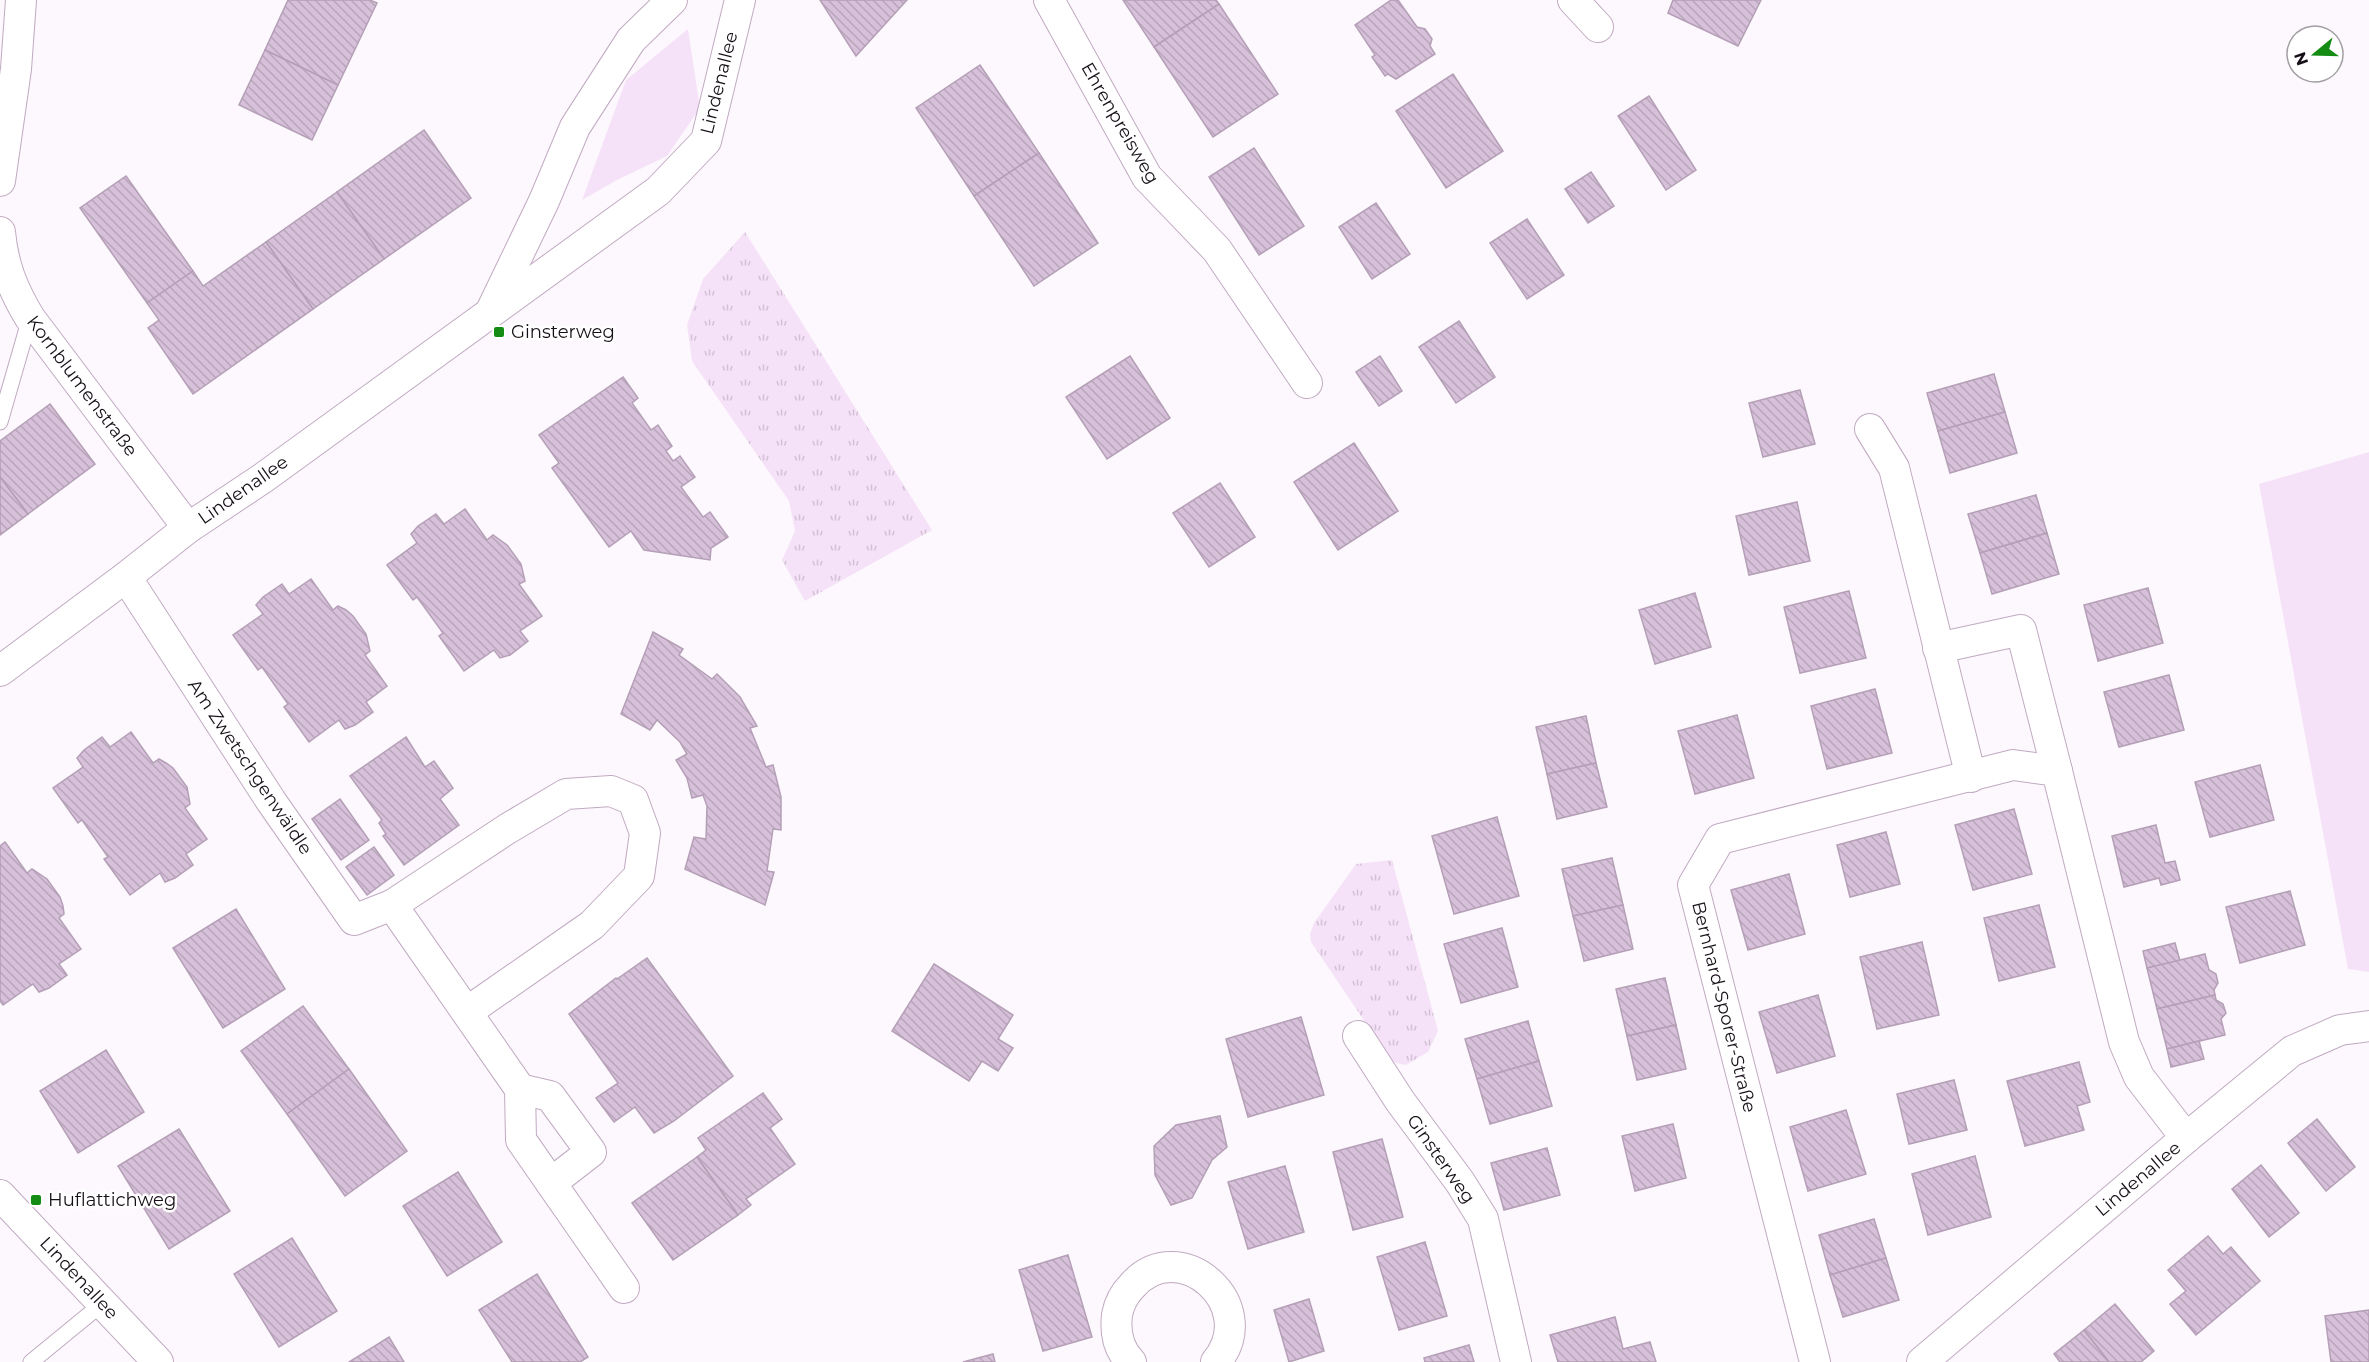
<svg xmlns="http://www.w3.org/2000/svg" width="2369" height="1362" font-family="Montserrat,sans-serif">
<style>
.green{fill:#f6e2f8}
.park{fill:url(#park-tufts)}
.building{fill:url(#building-back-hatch);stroke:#b49fb7;stroke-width:1.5}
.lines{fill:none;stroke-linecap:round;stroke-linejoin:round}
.lane-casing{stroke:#c0aac2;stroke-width:17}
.street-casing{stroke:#c0aac2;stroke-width:32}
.lane{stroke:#fff;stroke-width:15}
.street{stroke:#fff;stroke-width:30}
.poi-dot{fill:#148b12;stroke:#fff;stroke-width:2}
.labels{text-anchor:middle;stroke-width:5;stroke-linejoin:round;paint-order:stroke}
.street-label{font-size:18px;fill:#160f17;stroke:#fff}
.poi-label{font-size:18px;fill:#160f17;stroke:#fff;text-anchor:start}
</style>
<defs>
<pattern id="park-tufts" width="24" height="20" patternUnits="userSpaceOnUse" patternTransform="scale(1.5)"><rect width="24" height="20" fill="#f6e2f8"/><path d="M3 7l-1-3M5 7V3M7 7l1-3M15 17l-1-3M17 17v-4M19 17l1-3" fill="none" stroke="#d2c1d4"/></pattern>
<pattern id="building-back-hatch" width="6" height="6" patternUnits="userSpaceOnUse" patternTransform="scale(1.5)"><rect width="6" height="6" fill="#d7c1da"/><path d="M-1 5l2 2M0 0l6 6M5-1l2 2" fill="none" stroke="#b8a5ba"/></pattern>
</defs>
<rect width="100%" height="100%" fill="#fdf8fd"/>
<g class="green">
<polygon points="688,29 700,108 667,156 617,180 582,200 626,80"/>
<polygon points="2369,452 2369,972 2348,969 2259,484"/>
</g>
<g class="park">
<polygon points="745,232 932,530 805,601 782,560 795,531 789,501 692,361 687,325 703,279"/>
<polygon points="1392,860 1438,1031 1428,1052 1406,1065 1392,1062 1311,942 1310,934 1314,923 1356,864"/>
</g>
<g class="building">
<polygon points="288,0 370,0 377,3 338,85 265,50"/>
<polygon points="820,0 907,0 856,56"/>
<polygon points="1123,0 1216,0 1219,4 1154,47"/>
<polygon points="1391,0 1398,0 1417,27 1425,29 1432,39 1430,46 1435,54 1396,79 1388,74 1385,76 1372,57 1375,55 1355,25"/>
<polygon points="1673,0 1761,0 1738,46 1668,13"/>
<polygon points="1219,4 1278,94 1213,137 1154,47"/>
<polygon points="265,50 338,85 312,140 239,105"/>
<polygon points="980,65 1039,153 974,196 916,108"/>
<polygon points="1453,74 1503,151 1446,188 1396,111"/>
<polygon points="1649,96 1696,170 1666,190 1618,116"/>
<polygon points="424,130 471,198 384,259 337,192"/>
<polygon points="1254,148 1304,226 1259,255 1209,177"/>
<polygon points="1039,153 1098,243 1034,286 974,196"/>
<polygon points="1591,172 1614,206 1588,223 1565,189"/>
<polygon points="126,176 193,271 147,303 80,208"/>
<polygon points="337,192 384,259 313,309 266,242"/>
<polygon points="1376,203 1410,254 1372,279 1339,227"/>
<polygon points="1527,219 1564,275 1527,299 1490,243"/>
<polygon points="266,242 313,309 193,394 148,328 159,320 147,303 193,271 203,286"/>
<polygon points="1459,321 1495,377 1456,403 1419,347"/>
<polygon points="1130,356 1170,418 1107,459 1066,397"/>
<polygon points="1380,356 1402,391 1379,406 1356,372"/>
<polygon points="1994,374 2005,412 1938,431 1927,393"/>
<polygon points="623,377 638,398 632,403 651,430 658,425 672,446 666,451 673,461 680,456 695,477 681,487 703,517 710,512 728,537 711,548 710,560 644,550 631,531 609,547 552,468 559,463 539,435"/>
<polygon points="1800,390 1815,444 1763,457 1749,403"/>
<polygon points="50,404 95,464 28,514 0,477 0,441"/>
<polygon points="2005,412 2017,453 1950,473 1938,431"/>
<polygon points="1354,443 1398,511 1338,550 1294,482"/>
<polygon points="0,477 28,514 0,535"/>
<polygon points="1220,483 1255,537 1209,567 1173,513"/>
<polygon points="2036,495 2047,533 1980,553 1968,514"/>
<polygon points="1797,502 1810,561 1749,575 1736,516"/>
<polygon points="465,509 487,540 493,535 507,545 521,564 525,581 519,584 542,616 520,631 528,641 510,655 500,658 494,650 464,671 439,636 443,633 417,597 413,600 387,565 417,543 411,534 418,526 436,514 444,524"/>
<polygon points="2047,533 2059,574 1992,594 1980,553"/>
<polygon points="311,579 333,610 338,606 346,610 353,616 366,634 370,651 365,655 387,686 366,702 373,712 355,725 345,729 339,720 309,742 284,707 288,704 262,667 258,670 233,635 263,614 256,605 263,597 282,584 289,594"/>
<polygon points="2148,588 2163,643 2098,661 2084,605"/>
<polygon points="1849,591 1866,658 1800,673 1784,607"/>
<polygon points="1695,593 1711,647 1655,664 1639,610"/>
<polygon points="653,632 683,649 679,655 712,679 717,674 740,697 757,726 750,728 766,767 773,765 781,797 781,830 773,829 767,871 774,872 765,905 685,869 694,837 706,839 707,806 703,795 692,798 687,778 676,760 687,754 680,742 657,720 650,730 621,714"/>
<polygon points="2169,675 2184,730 2119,747 2104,692"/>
<polygon points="1875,689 1892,753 1827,769 1811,706"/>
<polygon points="1737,715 1754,778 1695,794 1678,731"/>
<polygon points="1586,716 1596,763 1547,774 1536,727"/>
<polygon points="131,732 153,763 159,759 166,763 173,768 187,787 190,804 185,808 207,839 186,854 193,865 175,878 165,882 160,873 130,895 104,859 108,857 82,820 78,823 53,788 83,767 77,758 84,750 102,737 110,747"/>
<polygon points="406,737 425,767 434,761 453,788 440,799 459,825 404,865 383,836 386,834 379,823 382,820 350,776"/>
<polygon points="1596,763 1607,807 1557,819 1547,774"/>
<polygon points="2260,765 2274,820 2210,837 2195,782"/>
<polygon points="340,799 369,840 341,860 312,819"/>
<polygon points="2014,809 2032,874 1973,890 1955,825"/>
<polygon points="1497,817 1519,896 1454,914 1432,836"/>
<polygon points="2156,825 2165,863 2175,861 2180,880 2161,885 2159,878 2124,887 2112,836"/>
<polygon points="1886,832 1900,884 1850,897 1837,845"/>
<polygon points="5,842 27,873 32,869 47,879 60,897 63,906 64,914 59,918 81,949 59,964 67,975 49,988 39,992 33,984 3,1005 0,1001 0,846"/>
<polygon points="374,847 394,875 367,895 346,867"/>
<polygon points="1612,858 1623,905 1573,916 1562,869"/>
<polygon points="1789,874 1805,934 1748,950 1731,890"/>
<polygon points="2290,891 2305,945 2240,963 2226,907"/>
<polygon points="1623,905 1633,949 1584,961 1573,916"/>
<polygon points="2039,905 2055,967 1999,981 1984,918"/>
<polygon points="236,909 285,989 223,1028 173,948"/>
<polygon points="1502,928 1518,987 1461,1003 1444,944"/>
<polygon points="1922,942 1939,1015 1877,1029 1860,957"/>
<polygon points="2175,943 2180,961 2147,968 2143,951"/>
<polygon points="2205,954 2209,970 2216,974 2218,983 2214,990 2215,995 2157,1009 2147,968"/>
<polygon points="647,958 733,1076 674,1121 654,1133 635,1107 614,1122 596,1098 618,1083 569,1014 616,978 617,979"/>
<polygon points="934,964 1013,1015 998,1039 1013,1048 998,1071 982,1061 969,1081 892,1031"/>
<polygon points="1665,978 1676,1025 1627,1036 1616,989"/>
<polygon points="1818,995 1835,1056 1777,1073 1759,1012"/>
<polygon points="2215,995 2216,1000 2223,1004 2226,1013 2221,1019 2225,1035 2167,1049 2157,1009"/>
<polygon points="303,1006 349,1069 287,1114 241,1051"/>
<polygon points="1301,1017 1324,1095 1248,1117 1226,1039"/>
<polygon points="1528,1021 1539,1061 1477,1079 1465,1039"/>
<polygon points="1676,1025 1686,1069 1637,1080 1627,1036"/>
<polygon points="2199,1041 2204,1059 2171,1067 2167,1049"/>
<polygon points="106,1050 144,1112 78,1153 40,1091"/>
<polygon points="1539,1061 1552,1106 1490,1124 1477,1079"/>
<polygon points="2079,1062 2090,1102 2077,1106 2084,1130 2025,1146 2007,1081"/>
<polygon points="349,1069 407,1151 345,1196 287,1114"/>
<polygon points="1954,1080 1967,1130 1909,1144 1897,1094"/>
<polygon points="763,1093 782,1119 770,1128 795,1164 746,1199 751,1205 738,1215 697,1157 706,1150 698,1138"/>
<polygon points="1846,1110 1866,1174 1808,1191 1790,1127"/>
<polygon points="1220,1116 1227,1147 1212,1160 1192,1198 1171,1205 1155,1175 1154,1146 1176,1125"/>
<polygon points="2317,1119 2355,1167 2326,1191 2288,1143"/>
<polygon points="1673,1124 1686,1178 1635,1191 1622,1136"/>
<polygon points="179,1129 230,1211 169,1249 118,1166"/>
<polygon points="1382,1139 1403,1217 1353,1230 1333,1152"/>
<polygon points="1547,1148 1560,1195 1504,1210 1491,1163"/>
<polygon points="1975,1156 1991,1217 1928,1235 1912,1174"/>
<polygon points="697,1157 738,1215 673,1260 632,1203"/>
<polygon points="2261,1165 2299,1213 2269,1237 2232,1189"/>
<polygon points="1285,1166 1304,1232 1248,1249 1228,1182"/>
<polygon points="458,1172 502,1242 447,1276 403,1206"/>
<polygon points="1874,1219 1886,1258 1830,1275 1819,1235"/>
<polygon points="2208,1236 2223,1254 2231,1247 2260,1281 2196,1335 2170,1304 2186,1291 2168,1270"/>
<polygon points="292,1238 337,1311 279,1347 234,1274"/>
<polygon points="1425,1242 1447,1316 1399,1330 1377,1257"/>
<polygon points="1068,1255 1092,1337 1043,1351 1019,1270"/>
<polygon points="1886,1258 1899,1300 1843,1317 1830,1275"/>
<polygon points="537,1274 588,1357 580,1362 512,1362 479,1310"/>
<polygon points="1309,1299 1324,1351 1289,1362 1274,1310"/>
<polygon points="2115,1304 2154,1351 2141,1362 2109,1362 2084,1330"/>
<polygon points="2369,1310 2369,1362 2331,1362 2325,1316"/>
<polygon points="1615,1317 1623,1349 1650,1342 1656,1362 1558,1362 1550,1335"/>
<polygon points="2084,1330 2109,1362 2060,1362 2054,1354"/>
<polygon points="389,1337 404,1362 349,1362"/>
<polygon points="1469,1345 1474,1362 1425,1362 1424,1358"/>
<polygon points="993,1354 995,1362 963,1362"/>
</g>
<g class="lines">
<g class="lane-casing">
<g id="lane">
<polyline points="0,422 30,318"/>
<polyline points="31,1362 103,1303"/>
</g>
</g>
<g class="street-casing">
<g id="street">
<polyline points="1049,0 1147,177 1217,250 1307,383"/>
<polyline points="1573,0 1598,27"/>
<polyline points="0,181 16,69 21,0"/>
<path d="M0 232C3 265 13 290 30 318L188 528"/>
<polyline points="491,311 544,201 575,127 631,40 672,0"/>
<polyline points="1870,429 1894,468 1971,777"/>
<polyline points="126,577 271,801 354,920 392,905 520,1089 521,1140 624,1288"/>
<polyline points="1938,648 2021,630 2057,771"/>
<polyline points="0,671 126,577 188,528 263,478 658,191 706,141 740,0"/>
<polyline points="392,905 507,829 566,794 611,791 633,800 645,833 639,876 592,925 467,1012"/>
<polyline points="1358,1036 1400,1101 1460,1182 1483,1219 1516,1362"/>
<polyline points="520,1089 550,1096 591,1152 551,1183"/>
<polyline points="0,1195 158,1362"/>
<path d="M1131 1362C1118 1349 1115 1332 1117 1315 1119 1304 1124 1294 1132 1286 1179 1232 1263 1305 1216 1362"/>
<polyline points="1815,1362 1693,885 1720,839 2013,765 2057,771 2124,1042 2139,1077 2186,1138"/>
<polyline points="1922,1362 2186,1138 2292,1051 2340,1030 2369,1026"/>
</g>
</g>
<use href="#lane" class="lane"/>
<use href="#street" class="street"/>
</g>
<g class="poi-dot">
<rect x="493" y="326" width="12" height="12" rx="3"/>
<rect x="30" y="1194" width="12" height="12" rx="3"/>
</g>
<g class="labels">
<g class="street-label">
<text transform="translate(719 83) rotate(-76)" y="6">Lindenallee</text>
<text transform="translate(1120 123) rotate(60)" y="6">Ehrenpreisweg</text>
<text transform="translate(82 386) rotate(53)" y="6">Kornblumenstraße</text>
<text transform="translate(243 490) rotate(-35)" y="6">Lindenallee</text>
<text transform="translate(250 767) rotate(56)" y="6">Am Zwetschgenwäldle</text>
<text transform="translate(1724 1007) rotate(76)" y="6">Bernhard-Sporer-Straße</text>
<text transform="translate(1441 1159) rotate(55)" y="6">Ginsterweg</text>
<text transform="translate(2138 1179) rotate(-40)" y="6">Lindenallee</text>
<text transform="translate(79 1278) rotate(47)" y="6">Lindenallee</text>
</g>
<g class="poi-label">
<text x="511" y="338">Ginsterweg</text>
<text x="48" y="1206">Huflattichweg</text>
</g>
</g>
<g transform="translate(2315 54) rotate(251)"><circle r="28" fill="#ffffff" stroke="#a29fa2" stroke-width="1.5"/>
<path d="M0-4.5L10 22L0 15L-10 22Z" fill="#148b12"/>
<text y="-9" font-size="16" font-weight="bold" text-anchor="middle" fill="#160f17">N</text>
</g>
</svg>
